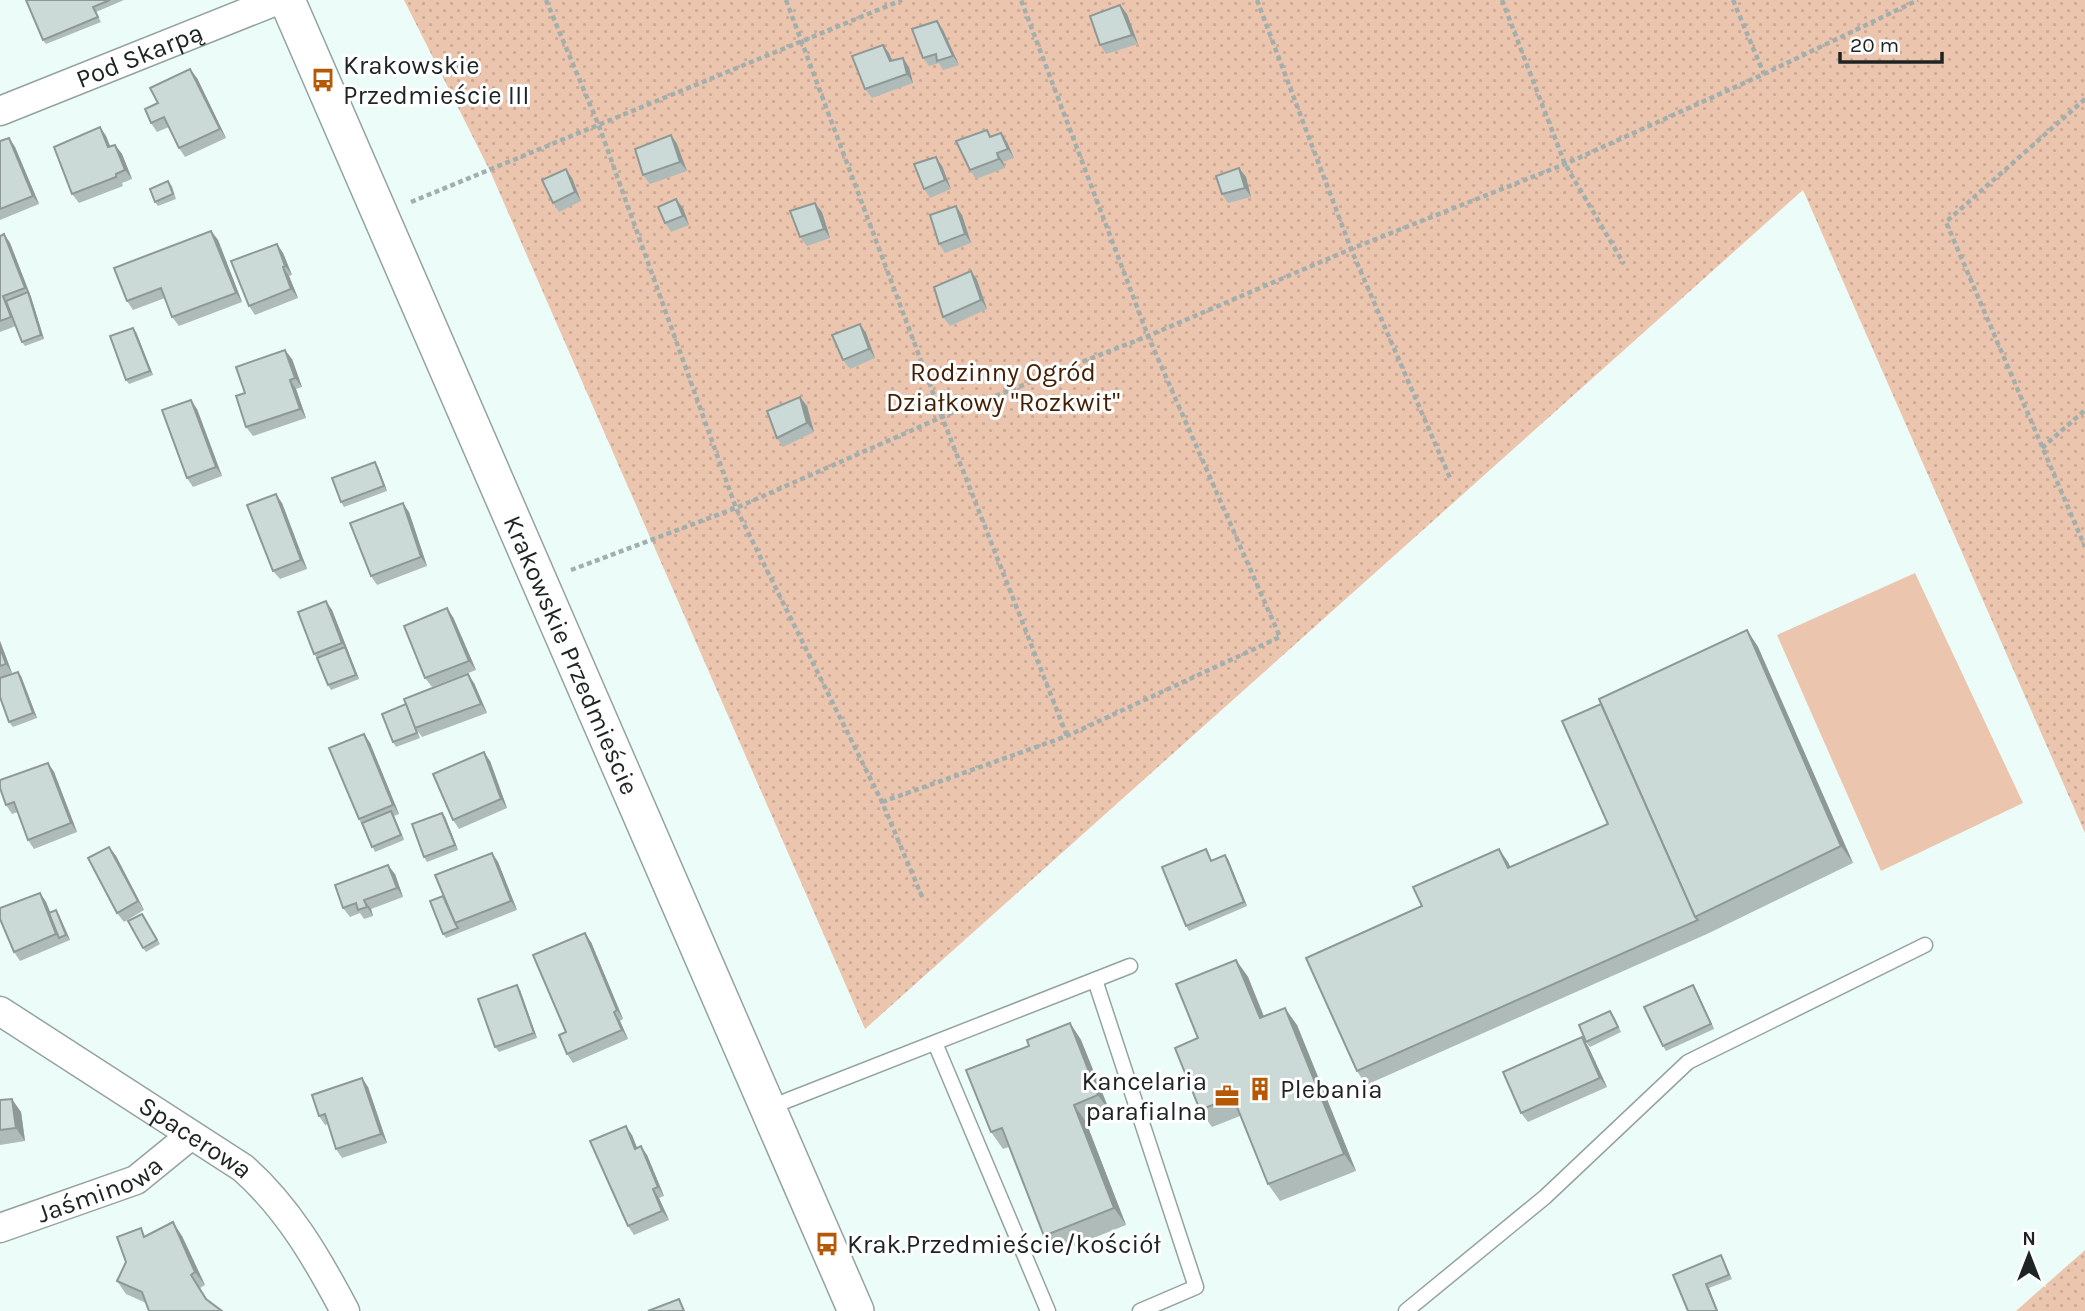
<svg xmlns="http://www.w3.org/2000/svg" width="2085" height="1311" font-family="Karla,sans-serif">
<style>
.grass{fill:url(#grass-dots)}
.pitch{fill:#ecc5ae}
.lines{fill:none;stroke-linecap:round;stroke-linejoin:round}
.service-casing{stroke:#94a3a0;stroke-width:17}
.minor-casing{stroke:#94a3a0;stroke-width:31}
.tertiary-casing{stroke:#94a3a0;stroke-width:38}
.path{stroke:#a3afad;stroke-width:4.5;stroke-dasharray:5 3.5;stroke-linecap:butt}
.service{stroke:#fff;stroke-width:14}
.minor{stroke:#fff;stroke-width:28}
.tertiary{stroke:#fff;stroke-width:35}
.wall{fill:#afbbb9}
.shaded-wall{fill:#8e9996}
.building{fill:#cbdad7;stroke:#8e9996;stroke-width:2}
.labels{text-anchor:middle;stroke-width:6;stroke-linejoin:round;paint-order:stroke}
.street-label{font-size:26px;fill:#1e2423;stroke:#fff}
.poi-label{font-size:26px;fill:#1e2423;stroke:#fff;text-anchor:start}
.park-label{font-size:26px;fill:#431e03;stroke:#fff}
</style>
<defs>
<pattern id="grass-dots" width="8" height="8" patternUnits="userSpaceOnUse" patternTransform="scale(1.75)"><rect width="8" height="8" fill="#ecc5ae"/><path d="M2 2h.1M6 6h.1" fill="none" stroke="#caa995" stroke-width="1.8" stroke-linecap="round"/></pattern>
</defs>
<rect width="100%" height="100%" fill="#ecfcf9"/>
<g class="grass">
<polygon points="404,0 2085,0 2085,833 1803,190 865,1029 490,171"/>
<polygon points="2085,1250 2085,1311 2016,1311"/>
</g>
<polygon class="pitch" points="1915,573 2023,803 1881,871 1777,635"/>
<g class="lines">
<g class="service-casing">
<g id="service">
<polyline points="1095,980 1196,1287 1140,1311"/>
<polyline points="935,1043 1048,1311"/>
<polyline points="768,1108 1130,966"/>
<polyline points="1406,1311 1545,1197 1688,1062 1925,945"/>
</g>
</g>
<g class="minor-casing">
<g id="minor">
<path id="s1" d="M0 111 278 0"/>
<path id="s2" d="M0 1011 243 1168C288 1208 317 1258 345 1311"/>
<path id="s3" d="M0 1228 136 1180 190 1136"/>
</g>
</g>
<g class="tertiary-casing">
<g id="tertiary">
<path id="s4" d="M287 0 856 1311"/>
</g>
</g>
<g class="path">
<polyline points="546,0 599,126 736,508 882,802 923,899"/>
<polyline points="786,0 942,417 1067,736"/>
<polyline points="1257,0 1351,249 1450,478"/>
<polyline points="1502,0 1565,164 1624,264"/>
<polyline points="1733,0 1764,74"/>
<polyline points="2085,99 1946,222 2085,547"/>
<polyline points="411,202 902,0"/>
<polyline points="2042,448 2085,410"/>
<polyline points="571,570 736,508 942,417 1148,336 1351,249 1565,164 1764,74 1918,0"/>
<polyline points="882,802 1067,736 1280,637 1148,336 1021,0"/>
</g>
<use href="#service" class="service"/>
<use href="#minor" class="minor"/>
<use href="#tertiary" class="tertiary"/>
</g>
<g class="wall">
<polygon points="26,0 124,0 96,12 101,22 46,44 43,40"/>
<polygon points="1120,5 1127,14 1138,44 1106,54 1100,45"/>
<polygon points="937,21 943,30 959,65 943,70 939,63 929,66 923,58"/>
<polygon points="889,53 892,60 909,67 913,83 872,98 865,89"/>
<polygon points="197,78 226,138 185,157 179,148 169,127 157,132 151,123 158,103"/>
<polygon points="100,127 106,136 110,146 115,145 122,154 132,179 122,183 123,186 79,203 72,194"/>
<polygon points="671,135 677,144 687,171 650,184 643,175"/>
<polygon points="992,136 1007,142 1014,158 1003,162 1005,168 976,179 970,170"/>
<polygon points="9,138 15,147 39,204 0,220 0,141"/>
<polygon points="942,166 951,189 930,198 924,189"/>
<polygon points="1239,168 1246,177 1251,197 1228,203 1222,194"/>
<polygon points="572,178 581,201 559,212 553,203"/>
<polygon points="168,181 172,186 176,199 158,206 155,202"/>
<polygon points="683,208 689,225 671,232 665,223"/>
<polygon points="822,212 830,238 807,246 800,237"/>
<polygon points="962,215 971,243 945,253 939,244"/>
<polygon points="211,231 218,240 242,302 179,326 172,317 165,298 133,310 127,301"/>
<polygon points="4,234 10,243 31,297 44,339 25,346 22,342 16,326 0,332 0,236"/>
<polygon points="277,244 283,253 292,275 289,276 298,298 255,315 249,306"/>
<polygon points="971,271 977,280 987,309 950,326 943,317"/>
<polygon points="136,332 153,375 129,384 126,380"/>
<polygon points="866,333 875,358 850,369 843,360"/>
<polygon points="292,359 302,387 296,389 306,418 253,436 246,427 245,393"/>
<polygon points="800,397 807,406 814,432 783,447 777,438"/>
<polygon points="197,409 222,476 193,487 187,478"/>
<polygon points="378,467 387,491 344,507 341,502"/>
<polygon points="282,503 307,569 280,579 273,571"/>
<polygon points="409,512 427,566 377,585 371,576"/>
<polygon points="326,601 332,610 359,679 331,690 328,685 317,658 314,654"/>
<polygon points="453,617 476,670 432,687 425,678"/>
<polygon points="1747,630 1758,647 1853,863 1707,934 1366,1085 1357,1071 1422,906 1508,862 1510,867 1608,824"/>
<polygon points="0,641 12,673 0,678"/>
<polygon points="21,676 37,718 13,727 9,722"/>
<polygon points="474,683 487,713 422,737 417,730 420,738 396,747 393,742"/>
<polygon points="364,734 370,743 399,814 394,816 404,840 375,852 359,819"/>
<polygon points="490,761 507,808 459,829 453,820"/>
<polygon points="48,763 54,772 77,832 34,849 28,840 18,812 12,814 6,805"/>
<polygon points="445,817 458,850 427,862 424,857"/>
<polygon points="109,847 116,856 144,910 124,922 117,913"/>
<polygon points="1206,849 1212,861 1228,859 1247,906 1189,931 1186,926"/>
<polygon points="492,853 498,862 517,910 446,938 443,934 443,896"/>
<polygon points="395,874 403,897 371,909 373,916 364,919 360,913 350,917 343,908"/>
<polygon points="40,893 46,902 50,913 59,915 70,940 20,961 14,952"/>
<polygon points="145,918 160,944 146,952 143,948"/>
<polygon points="591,942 623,1019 620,1021 628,1039 573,1063 567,1054 566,1032"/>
<polygon points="1236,960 1248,977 1264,1016 1297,1025 1356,1171 1280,1201 1268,1184 1240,1116 1212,1127 1200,1110"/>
<polygon points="520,990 537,1038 499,1052 495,1047"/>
<polygon points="1696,990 1714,1029 1666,1051 1663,1046"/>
<polygon points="1614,1016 1621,1032 1590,1047 1586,1042"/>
<polygon points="1070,1023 1081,1040 1110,1112 1086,1122 1126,1225 1056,1253 1044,1236 1009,1147 1003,1149 991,1132 1029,1046"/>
<polygon points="1588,1046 1607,1087 1528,1122 1521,1113"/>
<polygon points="362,1078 368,1087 387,1143 342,1158 336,1149 328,1124 325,1125 319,1116"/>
<polygon points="0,1100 21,1112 25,1141 0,1145"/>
<polygon points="632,1135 637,1148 647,1155 664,1196 659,1198 669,1220 634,1235 628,1226"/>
<polygon points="146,1236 182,1236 205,1285 200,1288 208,1301 146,1303 126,1294 117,1281"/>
<polygon points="1721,1255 1724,1260 1732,1279 1709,1288 1688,1311"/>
</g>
<g class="shaded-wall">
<polygon points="1120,5 1127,14 1138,44 1132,35"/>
<polygon points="937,21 943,30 959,65 953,56"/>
<polygon points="883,45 889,53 896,70 890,61"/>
<polygon points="903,58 909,67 913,83 907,74"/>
<polygon points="190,69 197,78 226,138 220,129"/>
<polygon points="100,127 106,136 114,156 108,147"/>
<polygon points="1001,133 1007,142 1014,158 1008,149"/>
<polygon points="671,135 677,144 687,171 680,162"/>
<polygon points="9,138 15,147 39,204 33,196"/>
<polygon points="115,145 122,154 132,179 125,170"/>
<polygon points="997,153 1003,162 1005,168 999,159"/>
<polygon points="936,157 942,166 951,189 945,180"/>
<polygon points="1239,168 1246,177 1251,197 1245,188"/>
<polygon points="566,169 572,178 581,201 575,192"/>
<polygon points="676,199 683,208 689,225 683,216"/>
<polygon points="815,203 822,212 830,238 824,229"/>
<polygon points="956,206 962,215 971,243 965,234"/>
<polygon points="211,231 218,240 242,302 236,293"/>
<polygon points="4,234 10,243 31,297 25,288"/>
<polygon points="277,244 283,253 292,275 285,266"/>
<polygon points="283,267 289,276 298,298 291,289"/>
<polygon points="971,271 977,280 987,309 981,300"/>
<polygon points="28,292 31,297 44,339 41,335"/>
<polygon points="860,324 866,333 875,358 869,349"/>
<polygon points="133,328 136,332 153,375 150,371"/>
<polygon points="285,350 292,359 302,387 295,378"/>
<polygon points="290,380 296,389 306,418 300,409"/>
<polygon points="800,397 807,406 814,432 807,423"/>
<polygon points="191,400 197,409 222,476 216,467"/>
<polygon points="375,462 378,467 387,491 384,486"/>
<polygon points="276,494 282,503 307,569 301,560"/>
<polygon points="403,503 409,512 427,566 421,557"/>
<polygon points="326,601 332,610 359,679 356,675 345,647 342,643"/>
<polygon points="447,608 453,617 476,670 469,661"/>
<polygon points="1747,630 1758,647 1853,863 1841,846"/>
<polygon points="0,641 12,673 6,664 0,648"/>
<polygon points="18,672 21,676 37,718 33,713"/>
<polygon points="468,674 474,683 487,713 481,704"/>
<polygon points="364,734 370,743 399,814 393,805"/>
<polygon points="484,752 490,761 507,808 501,799"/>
<polygon points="48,763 54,772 77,832 71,823"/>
<polygon points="391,811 394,816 404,840 401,835"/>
<polygon points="442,813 445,817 458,850 455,845"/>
<polygon points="109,847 116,856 144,910 138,901"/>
<polygon points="1499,849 1508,862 1517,881 1508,868"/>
<polygon points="492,853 498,862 517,910 511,901"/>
<polygon points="1225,855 1228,859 1247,906 1244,902"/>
<polygon points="388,865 395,874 403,897 397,888"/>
<polygon points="40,893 46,902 61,937 59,938 63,943 56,934"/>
<polygon points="364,900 371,909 373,916 367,907"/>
<polygon points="56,910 59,915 70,940 66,935"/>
<polygon points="585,933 591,942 623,1019 617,1010"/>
<polygon points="1236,960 1248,977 1271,1035 1260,1018"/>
<polygon points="517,985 520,990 537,1038 534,1033"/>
<polygon points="1693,985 1696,990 1714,1029 1711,1024"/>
<polygon points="1285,1008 1297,1025 1356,1171 1344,1154"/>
<polygon points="614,1012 620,1021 628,1039 622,1030"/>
<polygon points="1070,1023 1081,1040 1110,1112 1098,1095"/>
<polygon points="1582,1037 1588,1046 1607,1087 1600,1078"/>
<polygon points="362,1078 368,1087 387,1143 381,1134"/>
<polygon points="12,1099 21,1112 25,1141 16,1128"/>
<polygon points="1074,1105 1086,1122 1126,1225 1114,1208"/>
<polygon points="626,1126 632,1135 641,1158 635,1149"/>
<polygon points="641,1146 647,1155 664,1196 658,1187"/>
<polygon points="653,1189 659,1198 669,1220 662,1211"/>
<polygon points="173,1222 182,1236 205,1285 195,1272"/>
<polygon points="1706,1284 1709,1288 1718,1311 1717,1311"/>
</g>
<g class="building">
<polygon points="26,0 110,0 93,7 98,17 43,40"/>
<polygon points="1120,5 1132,35 1100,45 1090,16"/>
<polygon points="937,21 953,56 937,61 936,54 923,58 912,29"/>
<polygon points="883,45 890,61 903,58 907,74 865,89 852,56"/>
<polygon points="190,69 220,129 179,148 164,117 151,123 145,109 158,103 150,88"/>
<polygon points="100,127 108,147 115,145 125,170 116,174 116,177 72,194 54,147"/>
<polygon points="987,130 990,137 1001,133 1008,149 997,153 999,159 970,170 956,141"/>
<polygon points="671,135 680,162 643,175 635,149"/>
<polygon points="9,138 33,196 0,209 0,141"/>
<polygon points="936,157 945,180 924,189 914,164"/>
<polygon points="1239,168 1245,188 1222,194 1216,176"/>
<polygon points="566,169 575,192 553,203 542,180"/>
<polygon points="168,181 173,194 155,202 150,189"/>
<polygon points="676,199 683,216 665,223 658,207"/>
<polygon points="815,203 824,229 800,237 790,211"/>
<polygon points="956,206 965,234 939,244 930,215"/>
<polygon points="211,231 236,293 172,317 161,288 127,301 114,268"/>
<polygon points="4,234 25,288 3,296 11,317 0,321 0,236"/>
<polygon points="277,244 285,266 283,267 291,289 249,306 231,261"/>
<polygon points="971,271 981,300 943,317 934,287"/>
<polygon points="28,292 41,335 22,342 6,301"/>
<polygon points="860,324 869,349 843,360 832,335"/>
<polygon points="133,328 150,371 126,380 110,336"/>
<polygon points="285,350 295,378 290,380 300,409 246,427 236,396 245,393 236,367"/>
<polygon points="800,397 807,423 777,438 767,411"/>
<polygon points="191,400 216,467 187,478 162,410"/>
<polygon points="375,462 384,486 341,502 332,478"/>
<polygon points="276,494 301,560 273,571 247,505"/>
<polygon points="403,503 421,557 371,576 350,523"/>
<polygon points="326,601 342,643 314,654 298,612"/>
<polygon points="447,608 469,661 425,678 404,626"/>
<polygon points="1747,630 1841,846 1695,917 1599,699"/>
<polygon points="345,647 356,675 328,685 317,658"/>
<polygon points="0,648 6,664 0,666"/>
<polygon points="18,672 33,713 9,722 0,697 0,678"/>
<polygon points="468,674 481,704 415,728 404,699"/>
<polygon points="406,704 417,733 393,742 382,714"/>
<polygon points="1601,704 1695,917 1698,920 1357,1071 1306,958 1422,906 1413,887 1499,849 1508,868 1608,824 1562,721"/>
<polygon points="364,734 393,805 359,819 329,748"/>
<polygon points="484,752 501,799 453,820 433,774"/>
<polygon points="48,763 71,823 28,840 14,802 6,805 0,788 0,780"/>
<polygon points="391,811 401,835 372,847 362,823"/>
<polygon points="442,813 455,845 424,857 412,824"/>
<polygon points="109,847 138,901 117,913 88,858"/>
<polygon points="1206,849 1211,861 1225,855 1244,902 1186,926 1162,867"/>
<polygon points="492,853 511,901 455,923 435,875"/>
<polygon points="388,865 397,888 364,900 367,907 358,910 356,903 343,908 335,885"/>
<polygon points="40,893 56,934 14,952 0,919 0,908"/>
<polygon points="443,896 455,923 458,928 443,934 430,901"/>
<polygon points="56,910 66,935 59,938 49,913"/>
<polygon points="142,914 157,940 143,948 128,921"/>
<polygon points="585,933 617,1010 614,1012 622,1030 567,1054 559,1035 566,1032 533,955"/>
<polygon points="1236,960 1260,1018 1285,1008 1344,1154 1268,1184 1233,1097 1200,1110 1175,1048 1198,1038 1176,984"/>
<polygon points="517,985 534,1033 495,1047 478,999"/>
<polygon points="1693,985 1711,1024 1663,1046 1644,1007"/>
<polygon points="1610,1011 1618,1027 1586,1042 1579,1025"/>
<polygon points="1070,1023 1098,1095 1074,1105 1114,1208 1044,1236 1002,1128 991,1132 966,1070 1029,1046 1027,1040"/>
<polygon points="1582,1037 1600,1078 1521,1113 1503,1072"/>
<polygon points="362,1078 381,1134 336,1149 325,1114 319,1116 312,1095"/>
<polygon points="12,1099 16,1128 0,1130 0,1100"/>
<polygon points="626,1126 635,1149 641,1146 658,1187 653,1189 662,1211 628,1226 590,1141"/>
<polygon points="173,1222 195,1272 191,1275 206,1299 222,1311 149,1311 142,1292 117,1281 126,1262 117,1237 141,1228 144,1237"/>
<polygon points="1721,1255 1729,1275 1706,1284 1717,1311 1688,1311 1673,1275"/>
<polygon points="679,1299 684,1311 648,1311"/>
</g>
<defs>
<g id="bus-bare" transform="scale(1.89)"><path d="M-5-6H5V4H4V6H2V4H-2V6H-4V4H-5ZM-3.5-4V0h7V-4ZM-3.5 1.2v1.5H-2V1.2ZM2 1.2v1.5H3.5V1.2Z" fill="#b65906" stroke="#fff" stroke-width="2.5" paint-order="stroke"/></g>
<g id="building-bare" transform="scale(1.89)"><path d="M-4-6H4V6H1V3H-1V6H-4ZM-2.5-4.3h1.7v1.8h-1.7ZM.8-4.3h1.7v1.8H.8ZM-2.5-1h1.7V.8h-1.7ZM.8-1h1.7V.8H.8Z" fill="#b65906" stroke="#fff" stroke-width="2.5" paint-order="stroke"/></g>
<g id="office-bare" transform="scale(1.89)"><path d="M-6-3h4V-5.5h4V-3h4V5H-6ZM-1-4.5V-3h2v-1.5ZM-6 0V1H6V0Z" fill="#b65906" stroke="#fff" stroke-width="2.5" paint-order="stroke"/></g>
</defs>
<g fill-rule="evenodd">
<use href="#bus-bare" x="323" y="80"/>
<use href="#building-bare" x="1260" y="1089"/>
<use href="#office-bare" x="1227" y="1096"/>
<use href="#bus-bare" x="827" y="1244"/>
</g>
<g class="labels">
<g class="street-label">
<text dy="9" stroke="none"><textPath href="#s1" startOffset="150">Pod Skarpą</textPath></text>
<text dy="9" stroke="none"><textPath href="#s4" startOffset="714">Krakowskie Przedmieście</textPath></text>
<text dy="9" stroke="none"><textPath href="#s2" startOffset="233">Spacerowa</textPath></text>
<text dy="9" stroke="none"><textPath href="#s3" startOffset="107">Jaśminowa</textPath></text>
</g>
<g class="poi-label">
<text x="343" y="74">Krakowskie<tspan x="343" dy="30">Przedmieście III</tspan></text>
<text x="1207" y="1090" text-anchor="end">Kancelaria<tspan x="1207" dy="30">parafialna</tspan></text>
<text x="1280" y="1098">Plebania</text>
<text x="847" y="1253">Krak.Przedmieście/kościół</text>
</g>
<g class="park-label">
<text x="1003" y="381">Rodzinny Ogród<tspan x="1003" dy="30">Działkowy "Rozkwit"</tspan></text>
</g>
</g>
<g transform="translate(2029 1255)" stroke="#ffffff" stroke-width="5" paint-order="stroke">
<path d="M0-5L12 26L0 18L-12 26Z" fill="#1e2423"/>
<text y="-10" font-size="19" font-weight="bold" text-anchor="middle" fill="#1e2423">N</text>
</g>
<path d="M1840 52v10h102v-10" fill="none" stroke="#1e2423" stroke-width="3.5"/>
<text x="1850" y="52" font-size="21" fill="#1e2423" stroke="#ffffff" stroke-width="5" paint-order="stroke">20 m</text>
</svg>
